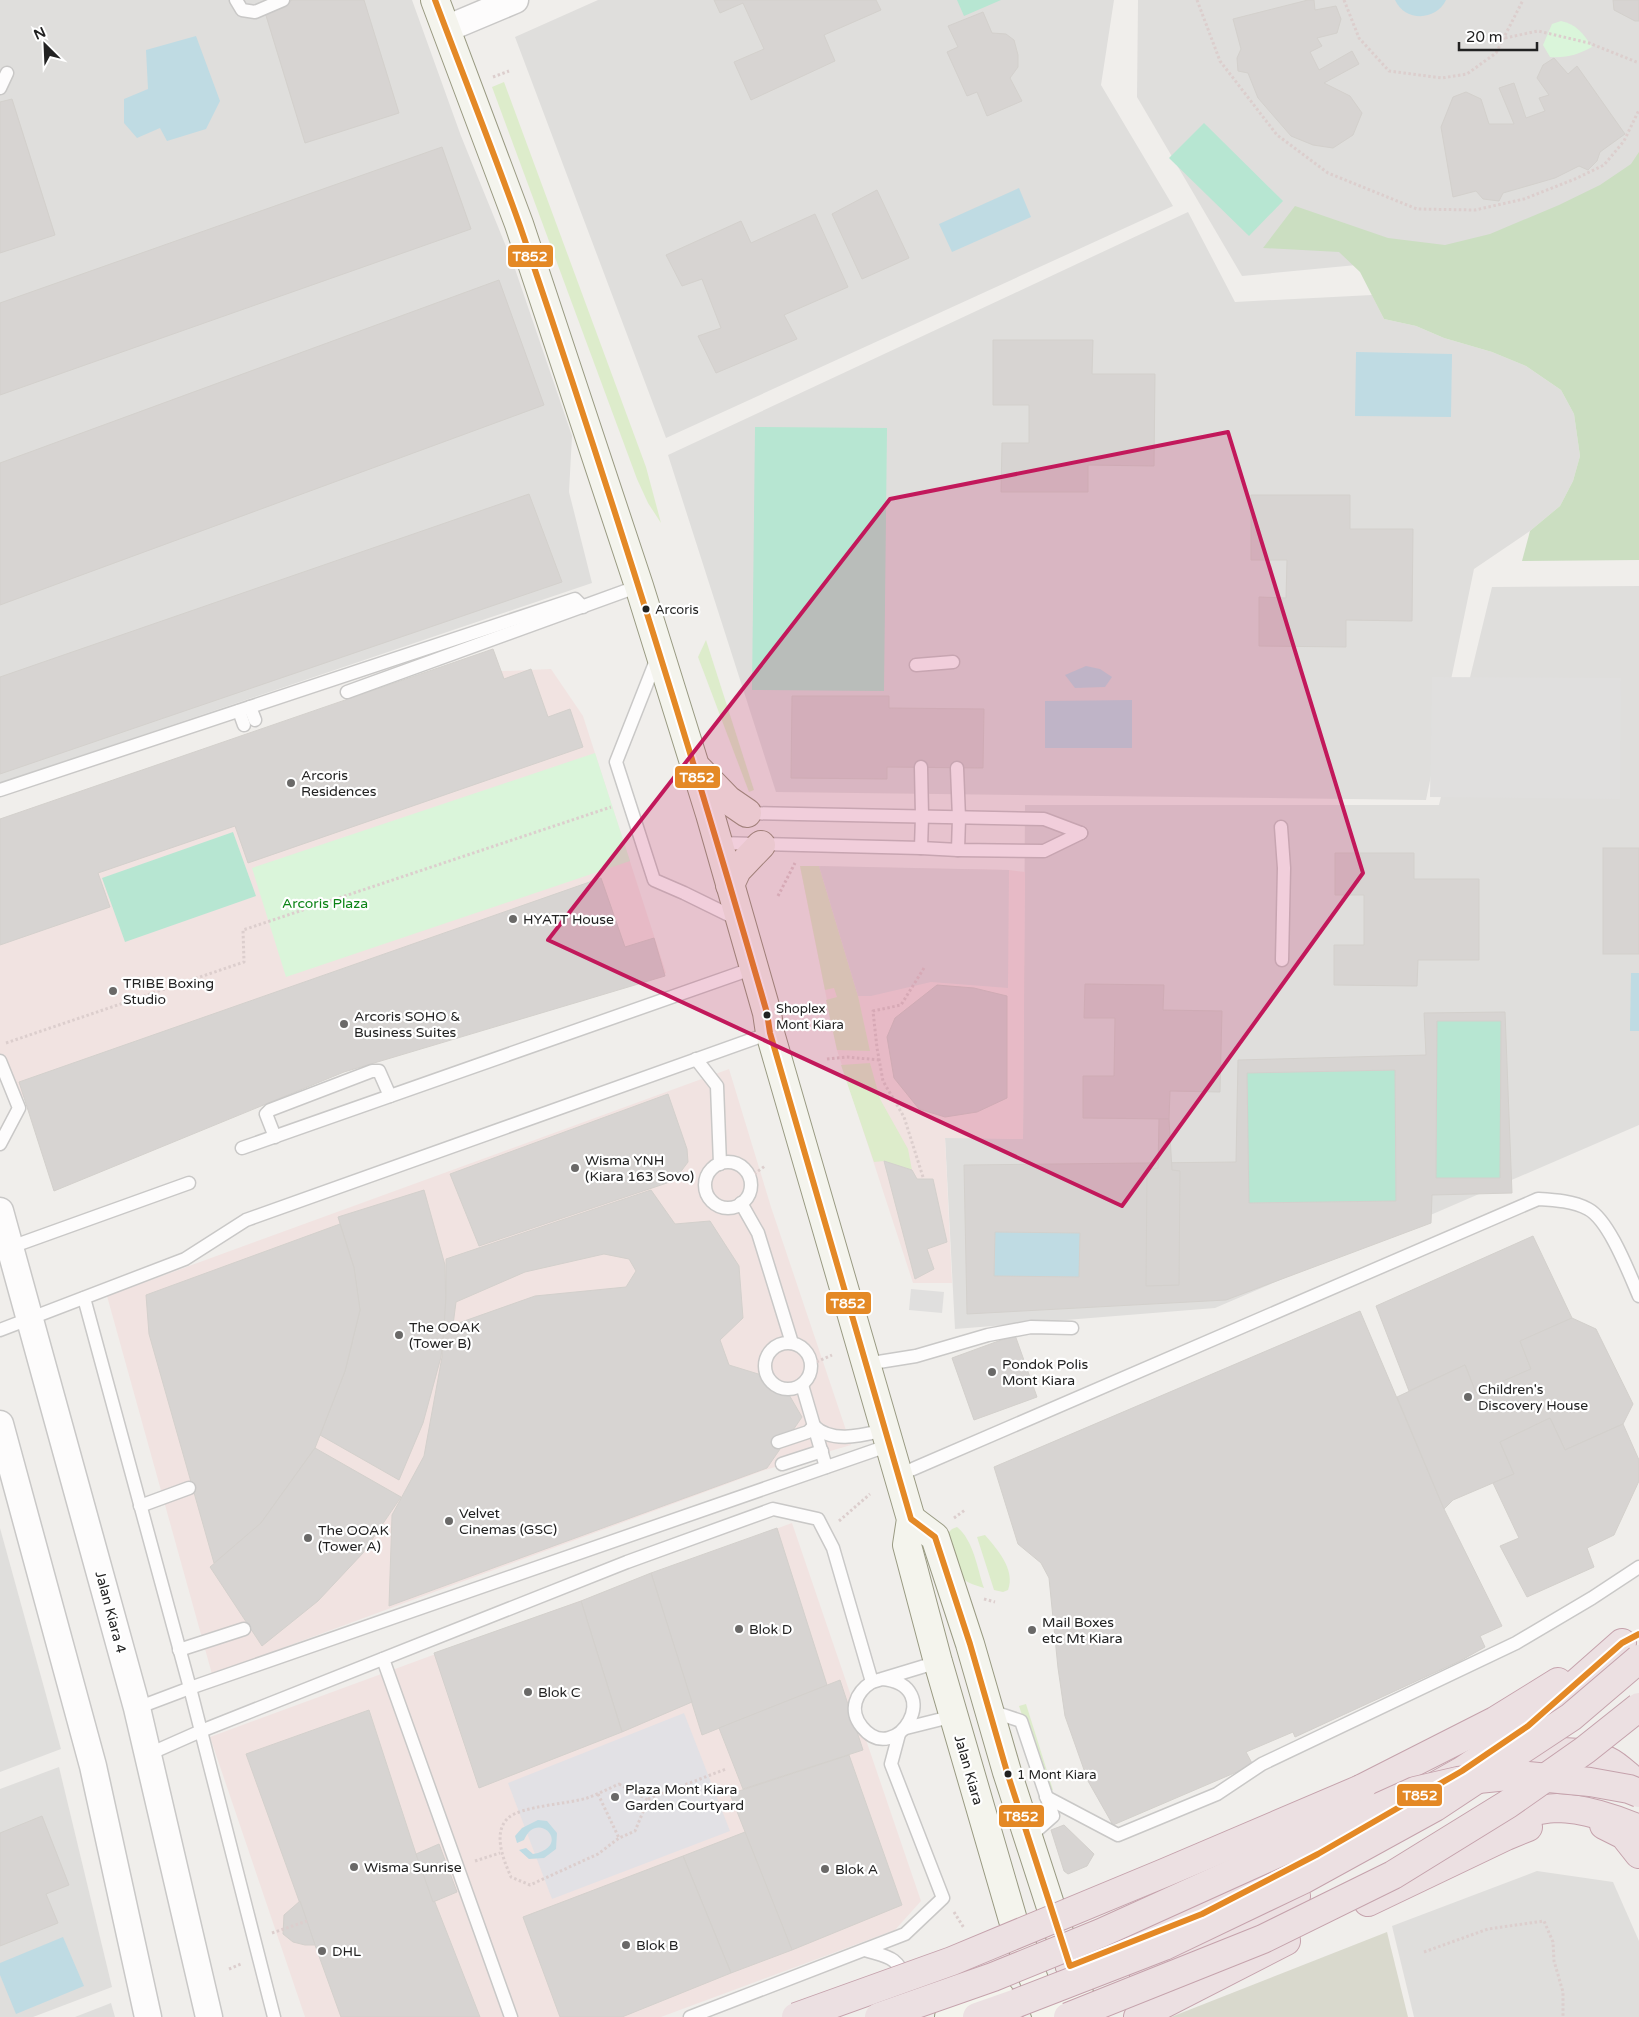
<svg xmlns="http://www.w3.org/2000/svg" width="1639" height="2017" font-family="'Varela Round',sans-serif">
<style>
.residential{fill:#dfdedc}
.commercial{fill:#f1e3e1}
.construction{fill:#d9d9cd}
.grass{fill:#ddeccb}
.forest{fill:#cbdec1}
.park{fill:#daf5da}
.pitch{fill:#b7e6d2}
.parking{fill:#e0dfde}
.plaza{fill:#e2e1e5}
.water{fill:#bfdbe3}
.building{fill:#d7d4d2;stroke:#d3d0cc;fill-rule:evenodd}
.lines{fill:none;stroke-linecap:round;stroke-linejoin:round}
.lane-casing{stroke:#c9c8c7;stroke-width:15}
.street-casing{stroke:#c9c8c7;stroke-width:29}
.secondary-casing{stroke:#999a82;stroke-width:30}
.highway-casing{stroke:#c5a2ac;stroke-width:30}
.path{stroke:#dccecd;stroke-width:3;stroke-dasharray:2.5 2.5;stroke-linecap:butt}
.lane{stroke:#fdfcfc;stroke-width:12}
.street{stroke:#fdfcfc;stroke-width:26}
.secondary{stroke:#f4f4ed;stroke-width:28}
.highway{stroke:#ece0e2;stroke-width:28}
.highway-bridge-casing{stroke:#c5a2ac;stroke-width:30;stroke-linecap:butt}
.highway-bridge{stroke:#ece0e2;stroke-width:28}
.bus-1-casing{stroke:#fff;stroke-width:10}
.bus-1{stroke:#e48926;stroke-width:6}
.marked{fill:#c2185b;fill-opacity:0.2;stroke:#c2185b;stroke-width:4;stroke-linejoin:round}
.bus-dot{fill:#222;stroke:#fff;stroke-width:2}
.poi-dot{fill:#6a6968;stroke:#fff;stroke-width:2}
.labels{text-anchor:middle;stroke-width:4.5;stroke-linejoin:round;paint-order:stroke}
.bus-label{font-size:13px;fill:#222;stroke:#fff;text-anchor:start}
.poi-label{font-size:14px;fill:#222;stroke:#fff;text-anchor:start}
.park-label{font-size:14px;fill:#0c8416;stroke:#fff}
.street-label{font-size:14px;fill:#222;stroke:#fff}
.line-badge{stroke:#fff;stroke-width:2}
.badge-label{font-size:14px;text-anchor:middle;font-weight:bold;fill:#fff}
</style>
<rect width="100%" height="100%" fill="#f0eeeb"/>
<g class="residential">
<polygon points="0,0 412,0 461,136 514,266 572,436 569,492 592,583 0,783"/>
<polygon points="598,0 1114,0 1101,85 1173,206 666,438 515,37"/>
<polygon points="1138,0 1639,0 1639,160 1627,178 1451,256 1242,276 1137,97"/>
<polygon points="1188,212 1235,302 1372,295 1384,319 1416,326 1444,338 1492,352 1526,366 1561,390 1574,414 1580,456 1573,481 1560,506 1530,531 1474,569 1426,800 776,792 668,455"/>
<polygon points="1639,586 1639,1125 1215,1308 955,1329 945,1137 1023,1139 1025,805 1439,805 1492,587"/>
<polygon points="0,1528 61,1749 0,1772"/>
<polygon points="59,1767 112,1987 33,2017 0,2017 0,1789"/>
<polygon points="1537,1871 1613,1882 1639,1941 1639,2017 1414,2017 1392,1926"/>
<polygon points="111,2003 115,2017 75,2017"/>
</g>
<g class="commercial">
<polygon points="551,669 583,716 666,973 344,1072 41,1112 0,1078 0,835 484,672"/>
<polygon points="800,866 1009,870 1025,872 1023,1139 945,1138 952,1283 913,1283 837,1050"/>
<polygon points="729,1069 771,1207 851,1445 765,1470 212,1674 107,1296"/>
<polygon points="792,1523 921,1901 895,1930 661,2017 305,2017 210,1737"/>
</g>
<polygon class="construction" points="1387,1932 1408,2017 1171,2017"/>
<g class="grass">
<polygon points="504,82 646,467 661,523 648,503 637,479 492,87"/>
<polygon points="706,640 754,790 749,792 698,657"/>
<polygon points="800,866 819,866 858,996 870,1051 837,1050 826,1000 837,997 834,988 825,990"/>
<polygon points="870,1063 880,1099 908,1149 912,1170 884,1161 874,1162 841,1065"/>
<path d="M957 1527C974 1541 977 1568 984 1588 949 1578 955 1567 947 1534L952 1529Z"/>
<path d="M985 1535C997 1549 1016 1570 1008 1590L1003 1592 994 1590 977 1537Z"/>
<polygon points="1026,1704 1053,1790 1047,1791 1019,1706"/>
</g>
<polygon class="forest" points="1639,152 1639,560 1522,561 1530,531 1560,506 1573,481 1580,456 1574,414 1561,390 1526,366 1492,352 1444,338 1416,326 1384,319 1360,272 1339,252 1263,248 1295,206 1388,238 1445,245 1490,234 1559,205 1600,185 1631,164"/>
<g class="park">
<path d="M1561 21C1576 24 1584 34 1592 47 1577 55 1567 58 1550 57L1543 45 1552 24Z"/>
<polygon points="595,753 630,861 286,977 252,868"/>
</g>
<g class="pitch">
<polygon points="957,0 1001,0 964,16"/>
<polygon points="1204,123 1283,201 1249,236 1169,158"/>
<polygon points="755,427 887,428 884,691 752,690"/>
<polygon points="233,832 256,896 125,942 102,878"/>
<polygon points="1437,1021 1501,1021 1500,1178 1436,1178"/>
<polygon points="1395,1070 1396,1201 1249,1203 1247,1073"/>
</g>
<g class="parking">
<polygon points="1432,677 1621,678 1620,799 1430,797"/>
<polygon points="819,866 1009,870 1008,988 931,982 871,996 858,996"/>
<polygon points="911,1289 944,1292 942,1313 909,1310"/>
</g>
<polygon class="plaza" points="684,1713 730,1831 552,1899 508,1783"/>
<g class="water">
<path d="M1395 0H1446C1436 21 1405 22 1395 0Z"/>
<polygon points="196,36 220,101 206,129 167,141 160,128 137,138 124,123 124,99 148,89 146,50"/>
<polygon points="1019,188 1031,217 952,252 939,224"/>
<polygon points="1356,352 1452,354 1451,417 1355,416"/>
<polygon points="1086,666 1100,669 1112,677 1105,687 1075,688 1065,675"/>
<polygon points="1132,700 1132,748 1045,748 1045,701"/>
<polygon points="1631,973 1639,973 1639,1031 1630,1031"/>
<polygon points="995,1232 1080,1233 1079,1277 994,1276"/>
<path d="M538 1820 547 1821 557 1833 556 1849 544 1858 529 1859 519 1850 526 1848 533 1854C574 1846 537 1808 524 1840L517 1843 515 1836 522 1828Z"/>
<polygon points="63,1937 84,1986 16,2014 0,1975 0,1963"/>
</g>
<g class="building">
<polygon points="293,0 364,0 399,113 305,143 264,9"/>
<polygon points="714,0 876,0 881,10 824,35 835,61 751,100 734,62 764,49 743,3 720,13"/>
<polygon points="1308,0 1314,0 1315,10 1336,6 1341,19 1337,33 1317,38 1322,46 1310,52 1319,70 1352,51 1359,64 1324,83 1350,96 1362,113 1353,135 1333,148 1313,145 1291,136 1258,98 1248,73 1238,71 1237,58 1241,49 1233,19"/>
<polygon points="1613,0 1639,0 1639,21 1635,21 1614,10"/>
<polygon points="983,12 992,33 1006,34 1014,40 1018,55 1018,67 1010,78 1022,101 987,116 977,92 967,96 947,52 958,47 948,26"/>
<polygon points="1554,58 1568,74 1577,66 1625,134 1600,152 1597,161 1588,170 1579,166 1555,178 1503,193 1499,201 1483,199 1476,191 1453,197 1441,127 1453,97 1466,92 1481,99 1489,124 1514,124 1499,88 1514,83 1526,118 1545,111 1539,98 1549,95 1537,78 1543,65"/>
<polygon points="12,99 55,235 0,253 0,102"/>
<polygon points="442,147 471,229 0,395 0,303"/>
<polygon points="877,190 909,258 862,279 832,214"/>
<polygon points="815,214 848,287 784,315 797,339 716,373 698,336 721,328 702,279 682,286 666,255 741,221 751,243"/>
<polygon points="499,280 544,405 0,605 0,463"/>
<polygon points="993,340 1093,340 1092,374 1155,374 1154,466 1088,465 1088,492 1001,492 1002,443 1029,443 1029,405 993,405"/>
<polygon points="529,494 562,582 0,774 0,677"/>
<polygon points="1251,495 1350,495 1350,529 1413,529 1412,621 1346,620 1346,647 1259,646 1259,597 1286,598 1287,560 1251,560"/>
<polygon points="493,649 504,679 531,669 548,717 570,709 583,747 248,863 235,826 98,873 110,907 0,945 0,819"/>
<polygon points="792,696 889,696 889,708 984,709 983,768 887,767 887,779 791,778"/>
<rect x="1603" y="848" width="36" height="106"/>
<polygon points="1335,853 1414,853 1414,879 1479,879 1479,960 1418,960 1417,986 1334,985 1334,945 1364,945 1364,895 1335,895"/>
<polygon points="601,878 625,947 654,938 665,976 344,1072 54,1191 19,1082"/>
<polygon points="1085,984 1164,985 1163,1010 1222,1011 1220,1092 1170,1091 1169,1119 1083,1118 1083,1076 1114,1076 1115,1018 1084,1018"/>
<polygon points="937,985 974,988 1007,996 1007,1098 977,1112 945,1117 919,1109 894,1078 887,1037 895,1018"/>
<path d="M1505 1012 1512 1193 1432 1195 1431 1223 1226 1300 967 1314 964 1165 1236 1162 1238 1060 1426 1055 1424 1013ZM1437 1021H1501L1500 1178H1436ZM1395 1070 1396 1201 1249 1203 1247 1073ZM995 1232 1080 1233 1079 1277 994 1276Z"/>
<polygon points="668,1094 687,1149 688,1162 679,1174 667,1183 479,1246 450,1174"/>
<polygon points="1159,1119 1169,1119 1172,1170 1180,1171 1179,1285 1146,1286 1147,1170 1158,1168"/>
<polygon points="884,1161 912,1170 917,1179 933,1179 947,1242 927,1249 934,1269 915,1279"/>
<polygon points="424,1190 445,1265 446,1314 441,1357 423,1423 399,1480 320,1435 345,1371 360,1310 354,1268 338,1217"/>
<path d="M651 1190 675 1224 710 1221 739 1266 743 1318 720 1340 729 1365 781 1381 802 1417 767 1468 389 1606 392 1515 424 1456 442 1357 446 1296V1259ZM604 1254 629 1259 636 1271 626 1287 535 1296 453 1325 456 1302 525 1272Z"/>
<polygon points="340,1224 354,1268 360,1310 345,1371 315,1448 261,1523 214,1563 149,1334 146,1295"/>
<polygon points="1533,1236 1572,1318 1520,1341 1531,1369 1476,1393 1465,1365 1409,1391 1376,1306"/>
<polygon points="1360,1311 1444,1509 1502,1626 1480,1636 1485,1647 1460,1661 1295,1737 1293,1732 1246,1752 1253,1765 1113,1825 1088,1781 1065,1716 1058,1668 1049,1578 1041,1563 1018,1544 994,1467"/>
<polygon points="1572,1318 1596,1329 1633,1404 1623,1424 1565,1450 1550,1418 1500,1442 1514,1474 1453,1500 1444,1509 1397,1397 1465,1365 1476,1393 1531,1369 1520,1341"/>
<polygon points="1015,1335 1037,1397 974,1420 952,1358"/>
<polygon points="1550,1418 1565,1450 1623,1424 1639,1460 1639,1481 1614,1535 1587,1548 1594,1567 1527,1597 1500,1546 1519,1538 1493,1483 1514,1474 1500,1442"/>
<polygon points="315,1448 401,1497 363,1553 318,1601 262,1646 210,1567 261,1523"/>
<polygon points="777,1528 827,1685 702,1735 651,1573"/>
<polygon points="651,1573 692,1702 622,1732 581,1601"/>
<polygon points="581,1601 622,1732 479,1788 434,1653"/>
<polygon points="840,1680 863,1750 743,1789 719,1728"/>
<polygon points="369,1710 416,1854 480,2017 341,2017 246,1754"/>
<polygon points="849,1755 902,1905 792,1950 730,1794"/>
<polygon points="42,1816 69,1885 46,1894 58,1923 0,1946 0,1833"/>
<polygon points="1064,1825 1094,1854 1087,1866 1068,1874 1064,1871 1051,1830"/>
<polygon points="745,1832 792,1950 731,1973 683,1856"/>
<polygon points="439,1844 457,1892 433,1902 416,1854"/>
<polygon points="683,1856 731,1973 622,2017 560,2017 523,1917"/>
<polygon points="300,1901 307,1921 315,1945 305,1945 293,1942 283,1934 284,1915"/>
</g>
<g class="lines">
<g class="lane-casing">
<g id="lane">
<polyline points="236,0 242,10 255,12 283,0"/>
<polyline points="0,88 7,73"/>
<polyline points="657,658 616,762 654,880 684,893 739,920"/>
<polyline points="916,665 953,662"/>
<polyline points="347,692 639,586"/>
<polyline points="250,707 255,720"/>
<polyline points="239,711 244,725"/>
<polyline points="957,768 959,818 958,850"/>
<polyline points="0,790 575,599 583,607"/>
<polyline points="745,813 1044,819 1081,833"/>
<polyline points="1281,827 1284,868 1282,960"/>
<polyline points="718,843 921,848 958,850 1044,851 1081,833"/>
<polyline points="921,848 922,816 921,767"/>
<polyline points="696,1059 717,1086 720,1164"/>
<polyline points="0,1061 19,1108 0,1144"/>
<polyline points="275,1137 266,1114 270,1110 372,1071 379,1071 390,1096"/>
<polyline points="242,1148 754,968"/>
<circle cx="728" cy="1185" r="23"/>
<polyline points="741,1203 758,1233 792,1343"/>
<polyline points="11,1247 189,1183"/>
<polyline points="84,1298 190,1688 274,2017"/>
<polyline points="0,1330 185,1259 246,1220 770,1033"/>
<circle cx="788" cy="1366" r="23"/>
<polyline points="866,1364 916,1356 988,1335 1031,1327 1072,1328"/>
<polyline points="802,1385 826,1467"/>
<path d="M814 1426C832 1444 863 1435 885 1430"/>
<polyline points="778,1442 808,1432 814,1426"/>
<polyline points="782,1464 822,1451"/>
<path d="M899 1475 1538 1199C1555 1200 1573 1201 1588 1209 1609 1220 1629 1273 1639 1296"/>
<polyline points="140,1506 189,1488"/>
<polyline points="179,1650 244,1629"/>
<polyline points="383,1659 511,2017"/>
<path d="M882 1679C947 1685 896 1769 862 1727 848 1710 856 1692 872 1682L938 1662"/>
<polyline points="137,1708 190,1688 890,1445"/>
<polyline points="991,1711 1021,1721 1053,1816 1028,1838"/>
<polyline points="906,1728 954,1716"/>
<polyline points="149,1754 201,1731 627,1562 773,1509 818,1519 833,1548 872,1682"/>
<polyline points="1046,1797 1118,1835 1217,1794 1262,1764 1516,1643 1592,1598 1639,1567"/>
<path d="M865 1950C887 1957 898 1956 906 1981"/>
<polyline points="690,2017 905,1934 943,1898 891,1764 899,1734"/>
</g>
</g>
<g class="street-casing">
<g id="street">
<polyline points="446,29 515,0"/>
<polyline points="0,1211 137,1708 209,2017"/>
<polyline points="0,1424 93,1766 148,2017"/>
</g>
</g>
<g class="secondary-casing">
<g id="secondary">
<polyline points="435,0 519,224 639,586 710,814 767,1013 770,1033 911,1519 907,1545 938,1662 1013,1920 1047,2017"/>
<polyline points="699,770 728,800 747,813"/>
<polyline points="730,885 737,870 761,845"/>
<polyline points="911,1519 935,1537 970,1644 1007,1772 1082,2003 1053,2015"/>
<polyline points="949,2017 1000,1996"/>
</g>
</g>
<g class="highway-casing">
<g id="highway">
<path d="M1508 1768C1535 1748 1578 1748 1608 1761 1619 1766 1629 1778 1639 1785"/>
<polyline points="1437,1785 1462,1771 1528,1726 1622,1643"/>
<polyline points="1361,1789 1495,1721 1558,1682"/>
<polyline points="1604,1825 1624,1835 1639,1854"/>
<path d="M1481 1826C1501 1818 1535 1809 1557 1808 1582 1808 1616 1819 1639 1829"/>
<polyline points="1368,1902 1506,1836 1528,1827"/>
<polyline points="1070,1966 1202,1914 1318,1854 1381,1818"/>
<polyline points="1144,1975 1296,1896"/>
<polyline points="977,2017 1017,2003"/>
<polyline points="1138,2017 1286,1941"/>
</g>
</g>
<g class="path">
<polyline points="1197,0 1220,61 1277,135 1328,173 1417,209 1475,210 1524,199 1575,179 1604,165 1624,141 1639,110"/>
<polyline points="1344,0 1359,38 1389,71 1442,78 1467,74 1496,53 1523,0"/>
<polyline points="1505,38 1538,31 1589,43 1639,63"/>
<polyline points="493,77 509,71"/>
<polyline points="778,896 795,863"/>
<polyline points="6,1043 244,962 243,930 611,807"/>
<polyline points="827,1059 847,1057 879,1060"/>
<polyline points="750,1177 765,1166"/>
<polyline points="923,1177 904,1117 883,1081 877,1048 873,1011 901,1005 924,968"/>
<polyline points="812,1364 832,1355"/>
<polyline points="954,1518 965,1510"/>
<polyline points="839,1521 870,1494"/>
<polyline points="984,1599 995,1602"/>
<path d="M619 1784 648 1800 635 1831 619 1838 598 1854 530 1885 511 1877C504 1861 492 1833 508 1818 521 1806 568 1804 587 1798 598 1794 608 1789 619 1784Z"/>
<polyline points="598,1794 619,1838"/>
<polyline points="648,1799 726,1769"/>
<polyline points="475,1861 500,1853"/>
<polyline points="954,1912 964,1928"/>
<polyline points="272,1933 307,1921"/>
<polyline points="1424,1952 1488,1929 1544,1921 1553,1942 1554,1961 1563,1992 1563,2017"/>
<polyline points="229,1969 241,1964"/>
</g>
<use href="#lane" class="lane"/>
<use href="#street" class="street"/>
<use href="#secondary" class="secondary"/>
<use href="#highway" class="highway"/>
<g class="highway-bridge-casing">
<g id="highway-bridge">
<polyline points="1017,2003 1164,1946 1304,1879 1435,1807 1571,1717 1639,1659"/>
<polyline points="796,2017 952,1961 1164,1873 1361,1789"/>
<polyline points="879,2017 993,1977 1101,1933 1415,1791 1458,1781 1518,1775 1590,1782 1629,1789 1639,1793"/>
<polyline points="1068,2017 1263,1939 1393,1875 1508,1804 1585,1750 1639,1707"/>
</g>
</g>
<use href="#highway-bridge" class="highway-bridge"/>
<g class="bus-1-casing">
<path id="bus-1" d="M435 0C463 75 493 150 520 226 609 486 691 749 767 1013L770 1033 911 1519 935 1537 970 1644 1007 1772 1070 1966 1202 1914 1318 1854 1462 1771 1528 1726 1622 1643 1639 1634"/>
</g>
<use href="#bus-1" class="bus-1"/>
</g>
<path class="marked" d="M1228 432 1363 873 1122 1206 548 940 890 499Z"/>
<g class="bus-dot">
<circle cx="646" cy="609" r="4.5"/>
<circle cx="767" cy="1015" r="4.5"/>
<circle cx="1008" cy="1774" r="4.5"/>
</g>
<g class="poi-dot">
<circle cx="291" cy="783" r="5"/>
<circle cx="513" cy="919" r="5"/>
<circle cx="113" cy="991" r="5"/>
<circle cx="344" cy="1024" r="5"/>
<circle cx="575" cy="1168" r="5"/>
<circle cx="399" cy="1335" r="5"/>
<circle cx="992" cy="1372" r="5"/>
<circle cx="1468" cy="1397" r="5"/>
<circle cx="449" cy="1521" r="5"/>
<circle cx="308" cy="1538" r="5"/>
<circle cx="739" cy="1629" r="5"/>
<circle cx="1032" cy="1630" r="5"/>
<circle cx="528" cy="1692" r="5"/>
<circle cx="615" cy="1797" r="5"/>
<circle cx="354" cy="1867" r="5"/>
<circle cx="825" cy="1869" r="5"/>
<circle cx="626" cy="1945" r="5"/>
<circle cx="322" cy="1951" r="5"/>
</g>
<g class="labels">
<g class="bus-label">
<text x="655" y="614">Arcoris</text>
<text x="776" y="1013">Shoplex<tspan x="776" dy="16">Mont Kiara</tspan></text>
<text x="1017" y="1779">1 Mont Kiara</text>
</g>
<g class="poi-label">
<text x="301" y="780">Arcoris<tspan x="301" dy="16">Residences</tspan></text>
<text x="523" y="924">HYATT House</text>
<text x="123" y="988">TRIBE Boxing<tspan x="123" dy="16">Studio</tspan></text>
<text x="354" y="1021">Arcoris SOHO &amp;<tspan x="354" dy="16">Business Suites</tspan></text>
<text x="585" y="1165">Wisma YNH<tspan x="585" dy="16">(Kiara 163 Sovo)</tspan></text>
<text x="409" y="1332">The OOAK<tspan x="409" dy="16">(Tower B)</tspan></text>
<text x="1002" y="1369">Pondok Polis<tspan x="1002" dy="16">Mont Kiara</tspan></text>
<text x="1478" y="1394">Children's<tspan x="1478" dy="16">Discovery House</tspan></text>
<text x="459" y="1518">Velvet<tspan x="459" dy="16">Cinemas (GSC)</tspan></text>
<text x="318" y="1535">The OOAK<tspan x="318" dy="16">(Tower A)</tspan></text>
<text x="1042" y="1627">Mail Boxes<tspan x="1042" dy="16">etc Mt Kiara</tspan></text>
<text x="749" y="1634">Blok D</text>
<text x="538" y="1697">Blok C</text>
<text x="625" y="1794">Plaza Mont Kiara<tspan x="625" dy="16">Garden Courtyard</tspan></text>
<text x="364" y="1872">Wisma Sunrise</text>
<text x="835" y="1874">Blok A</text>
<text x="636" y="1950">Blok B</text>
<text x="332" y="1956">DHL</text>
</g>
<g class="park-label">
<text x="325" y="908">Arcoris Plaza</text>
</g>
<g class="street-label">
<text transform="translate(111 1612) rotate(75)" y="5">Jalan Kiara 4</text>
<text transform="translate(969 1770) rotate(74)" y="5">Jalan Kiara</text>
</g>
</g>
<g class="line-badge">
<rect x="507" y="244" width="47" height="24" rx="5" fill="#e48926"/>
<rect x="674" y="765" width="47" height="24" rx="5" fill="#e48926"/>
<rect x="825" y="1291" width="47" height="24" rx="5" fill="#e48926"/>
<rect x="1396" y="1783" width="47" height="24" rx="5" fill="#e48926"/>
<rect x="998" y="1804" width="47" height="24" rx="5" fill="#e48926"/>
</g>
<g class="badge-label">
<text x="530" y="261">T852</text>
<text x="697" y="782">T852</text>
<text x="848" y="1308">T852</text>
<text x="1420" y="1800">T852</text>
<text x="1021" y="1821">T852</text>
</g>
<g transform="translate(45 45) rotate(336)" stroke="#ffffff" stroke-width="4" paint-order="stroke">
<path d="M0-4L9 19L0 12L-9 19Z" fill="#222222"/>
<text y="-8" font-size="14" font-weight="bold" text-anchor="middle" fill="#222222">N</text>
</g>
<path d="M1459 42v8h78v-8" fill="none" stroke="#222222" stroke-width="2.5"/>
<text x="1466" y="42" font-size="15" fill="#222222" stroke="#ffffff" stroke-width="4" paint-order="stroke">20 m</text>
</svg>
